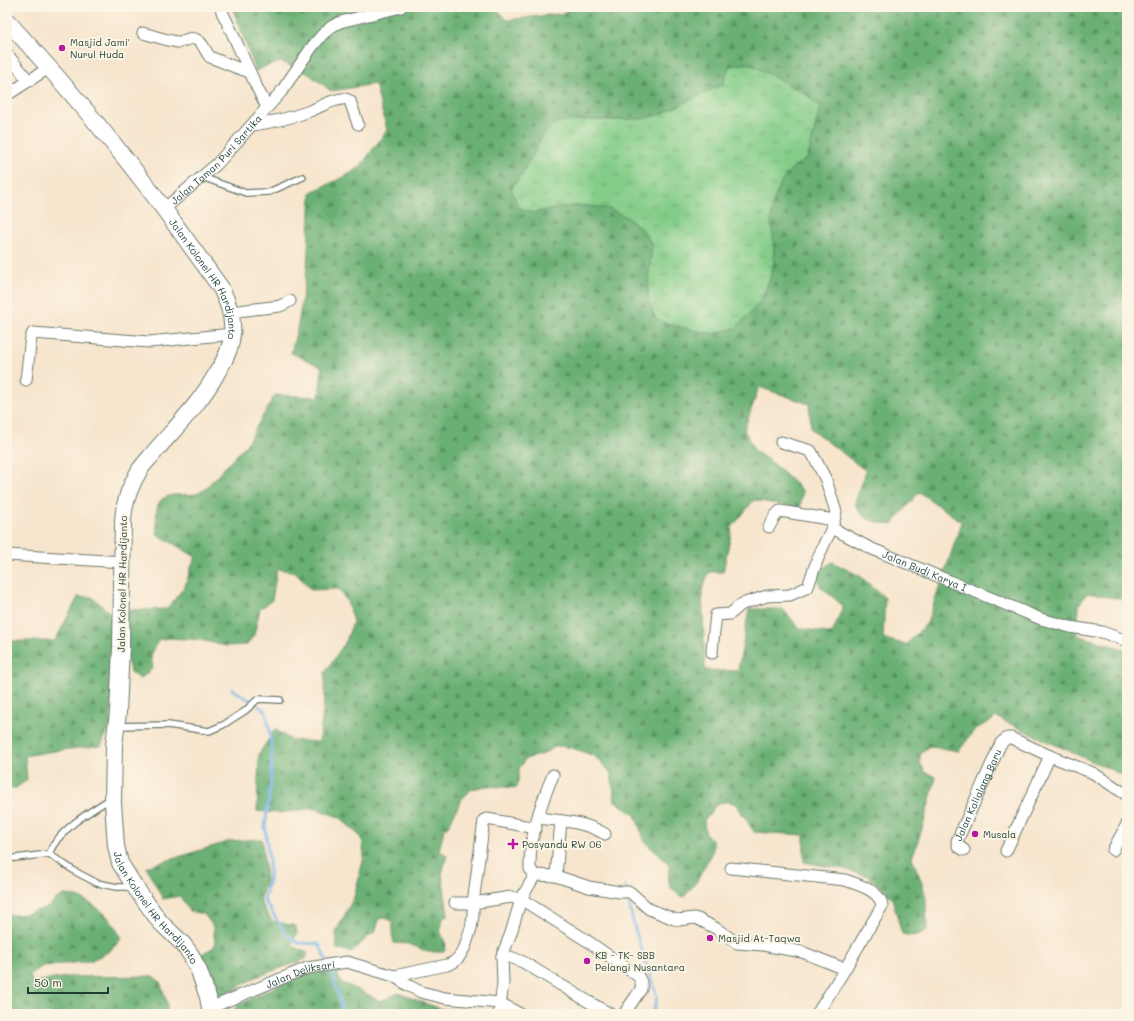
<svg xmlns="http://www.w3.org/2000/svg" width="1134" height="1021" font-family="Mali,sans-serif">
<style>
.grass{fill:url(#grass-tufts);stroke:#52855e}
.forest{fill:url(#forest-firs);stroke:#457654;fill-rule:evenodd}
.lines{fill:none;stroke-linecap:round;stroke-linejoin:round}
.stream{stroke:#76b3e9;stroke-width:3}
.service-casing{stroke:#6b786a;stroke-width:8}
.minor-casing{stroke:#6b786a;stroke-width:13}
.secondary-casing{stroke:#6b786a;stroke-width:18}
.service{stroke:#fff;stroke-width:5.5}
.minor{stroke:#fff;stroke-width:11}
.secondary{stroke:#fff;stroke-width:16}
.poi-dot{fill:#b5179e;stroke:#fcf5e5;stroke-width:1.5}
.labels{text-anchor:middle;stroke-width:4;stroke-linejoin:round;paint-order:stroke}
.poi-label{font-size:10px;fill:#1f3d34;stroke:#fcf5e5;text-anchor:start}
.street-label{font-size:10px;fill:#1f3d34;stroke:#fcf5e5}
</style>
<defs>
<pattern id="grass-tufts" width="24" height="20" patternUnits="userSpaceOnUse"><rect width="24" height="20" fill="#84cd89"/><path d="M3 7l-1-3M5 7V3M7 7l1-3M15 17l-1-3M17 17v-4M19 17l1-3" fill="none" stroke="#6ba871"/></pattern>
<pattern id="forest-firs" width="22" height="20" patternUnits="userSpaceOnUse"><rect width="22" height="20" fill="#6bb075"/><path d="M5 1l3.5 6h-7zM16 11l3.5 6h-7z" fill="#579061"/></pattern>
</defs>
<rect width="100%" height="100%" fill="#fcf5e5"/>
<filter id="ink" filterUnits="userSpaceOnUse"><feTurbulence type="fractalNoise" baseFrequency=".025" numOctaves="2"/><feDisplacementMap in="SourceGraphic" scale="8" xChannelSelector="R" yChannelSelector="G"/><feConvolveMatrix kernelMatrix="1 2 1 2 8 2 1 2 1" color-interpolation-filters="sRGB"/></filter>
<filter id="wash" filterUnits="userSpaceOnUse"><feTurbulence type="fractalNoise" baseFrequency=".012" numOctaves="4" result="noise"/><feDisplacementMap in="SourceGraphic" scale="16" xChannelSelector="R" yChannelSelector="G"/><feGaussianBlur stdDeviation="0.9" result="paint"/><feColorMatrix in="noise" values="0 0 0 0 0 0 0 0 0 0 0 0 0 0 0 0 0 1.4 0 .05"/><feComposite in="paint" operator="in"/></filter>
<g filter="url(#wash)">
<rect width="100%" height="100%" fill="#f7e5cd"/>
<polygon class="grass" points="749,63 787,84 805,93 820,107 808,159 792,168 774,244 774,264 769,282 761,300 749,315 735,328 713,334 674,326 656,319 648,301 648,281 590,206 570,206 532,213 518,207 511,190 533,155 541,137 555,123 575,120 620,120 729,66"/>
<g class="forest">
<path d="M232 7H495L507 20 567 13 566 7H1127V600L1087 593 1079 605 1077 635 1127 650V777L1027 732 996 717 993 720 975 729 959 751 929 746 922 752 920 756V762L925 772 936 777 923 826 912 858 921 880 926 898 927 930C917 936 915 937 902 934L892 898 868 876 840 868 830 867 804 862V835L754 832 736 804C729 801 723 801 716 804L711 813 704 820C705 824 704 830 706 833 710 841 716 839 713 850L697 881 684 897C665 888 669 883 669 864L645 842 635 815 615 801 611 773 594 756 572 748 560 746 555 747 543 754 525 759 519 769V773L517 788 488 786 472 789 461 800 450 823 444 830 439 851 447 855 442 874 448 914 443 919 441 924 440 930 446 945 444 952H428L409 944 394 943 392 934 393 924C389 919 386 918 380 918L375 932 369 936 352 952 337 949 336 932 354 897 364 857 362 838 339 817 313 808 280 813 257 811 259 754 275 729 291 740 319 742 325 695V673L346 641 353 622 347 601 338 589 311 590 295 572 277 569 272 600 260 609 254 635 247 645 226 646 201 640 169 638 158 640 151 656 153 668 140 679 130 671 126 656 112 650 111 725 101 746C75 748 50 751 25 756L27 780 16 788 7 789V641H55L78 597H92L112 615 125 610 167 609 185 586 192 565 196 557 157 534C157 525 155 513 158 505 163 491 184 496 195 494 198 493 201 492 204 490L246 445 275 395 319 397 322 367 291 353 298 325 307 268 311 192 342 178 359 168 387 130 375 84 331 91 309 74 281 62 264 67 256 71ZM749 63 787 84 805 93 820 107 808 158 792 168 780 184 773 202 771 220 774 244V264L769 282 761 300 749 315 735 328 713 334 674 326 656 319 648 301V281L652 245 642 229 628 218 610 209 590 206H570L532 213 518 207 511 189 533 155 541 137 555 123 575 120 640 119 659 115 723 84 729 66ZM759 387 809 404 811 429 866 471 855 503C863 522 874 522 893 524L919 492 962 522 927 623 906 645 883 638 885 598 860 576 832 562 817 573 820 586 843 606 832 634 799 628 783 609H749L738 671 705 670 702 590 709 572H723L732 529 729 531 754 500 800 508 803 491 775 465 755 451 744 430Z"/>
<polygon points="262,839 266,880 260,901 272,921 296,926 297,934 291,945 308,953 306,959 256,977 219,998 198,956 214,947 215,943 213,926 204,914 189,911 180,896 163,899 146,867 230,841"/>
<path d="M64 895C79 895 94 904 106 915 112 921 117 931 122 938L110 951 92 960 83 962 43 966 30 974 32 982 68 977 153 976 160 982 167 1002V1014H7V915H21L49 907 55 900Z"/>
<polygon points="336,970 341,982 381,1001 398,993 441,1009 473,1012 473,1014 231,1014 237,1006 298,975 316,972"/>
</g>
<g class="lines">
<g class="stream">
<polyline points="232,689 265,710 269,726 272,751 271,781 265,827 269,860 269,879 264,900 286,934 298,943 319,944 332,973 343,1014"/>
<polyline points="625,886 634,926 657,997 653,1014"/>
</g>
</g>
</g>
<g filter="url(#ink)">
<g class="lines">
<g class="service-casing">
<g id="service">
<polyline points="202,177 246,193 269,192 303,177"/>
<polyline points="117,726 168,725 209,731 223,725 245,711 258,699 280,700"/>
<path d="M49 854C58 830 89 812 110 799"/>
<polyline points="7,859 49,854 76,872 97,883 117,887 133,887"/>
</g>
</g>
<g class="minor-casing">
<g id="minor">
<path d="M221 7 222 12C238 43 250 76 267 107"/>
<path d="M143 33C151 35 172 42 179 42 185 41 191 36 197 40 204 43 205 52 210 57L235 67 250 72"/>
<polyline points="7,54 29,81"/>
<polyline points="7,95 50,67"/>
<path d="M253 125C273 122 291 118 310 111 320 107 331 100 342 99 346 98 347 99 350 101L358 124"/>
<path id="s1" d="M164 209 217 164 281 92 312 47 322 35 331 27 340 22 401 7"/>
<polyline points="230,312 280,306 290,301"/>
<polyline points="26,380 31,337 33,333 149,342 233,334"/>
<path id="s2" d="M781 442 811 451 826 480 836 512 832 528 870 548 1041 619 1070 627 1102 632 1127 641"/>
<polyline points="769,527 775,516 780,511 834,520"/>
<polyline points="7,555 123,562"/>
<path d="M712 653 713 640 716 615 730 614 742 604 767 596 790 595 808 587C814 567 822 547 832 528"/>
<path d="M553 775C541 803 529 839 530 869L535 875 556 876 589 887 620 892H630L649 909 674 919 679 920 694 918 698 919 717 929 737 943 763 945 802 952 845 969 817 1014"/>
<path d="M538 818C562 821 583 821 605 834"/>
<path id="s3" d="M964 850 958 846 957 841 1001 743 1007 738H1011L1050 756 1093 773 1127 795"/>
<polyline points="1113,850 1127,824"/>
<polyline points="1006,851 1050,756"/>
<path d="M731 868 845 880C857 884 881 891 882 906L845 969"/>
<polyline points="556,876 561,821"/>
<path d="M455 903H473L511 897 521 899 586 940 638 976C641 981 642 983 641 989L624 1014"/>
<polyline points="502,956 510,957 523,962 589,1002 610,1014"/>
<polyline points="394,976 447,965 454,962 459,957 465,947 471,928 473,916 473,903 484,820 487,819 536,828"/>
<path id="s4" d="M210 1008 307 968 347 962 394 976 409 986 421 992 445 998 500 1003 520 1014"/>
<polyline points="499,1014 503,983 502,956 511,933 521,899 535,875"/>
</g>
</g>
<g class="secondary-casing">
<g id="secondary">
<path id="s5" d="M7 21C62 81 116 144 164 209 183 235 202 262 221 288 228 302 234 319 232 335 231 348 225 360 218 371 202 401 178 425 156 450 151 457 143 464 139 471 130 486 124 503 123 520L121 647 118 712 114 745 113 803 116 846 120 863 135 887 160 922 183 944 191 955 199 971 208 997 211 1014"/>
</g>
</g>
<use href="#service" class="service"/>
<use href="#minor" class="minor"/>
<use href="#secondary" class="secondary"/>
</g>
</g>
<g class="poi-dot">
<circle cx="62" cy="48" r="4"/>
<circle cx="975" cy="834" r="4"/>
<path d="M511 838h4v4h4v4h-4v4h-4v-4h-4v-4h4z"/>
<circle cx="710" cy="938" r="4"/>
<circle cx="587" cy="961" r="4"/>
</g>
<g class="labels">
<g class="poi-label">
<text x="70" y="46">Masjid Jami'<tspan x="70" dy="12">Nurul Huda</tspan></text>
<text x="983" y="838">Musala</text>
<text x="522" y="848">Posyandu RW 06</text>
<text x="718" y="942">Masjid At-Taqwa</text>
<text x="595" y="959">KB - TK- SBB<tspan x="595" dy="12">Pelangi Nusantara</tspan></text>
</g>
<g class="street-label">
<text dy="4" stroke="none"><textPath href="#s1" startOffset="72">Jalan Taman Puri Sartika</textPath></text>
<text dy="4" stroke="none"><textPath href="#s5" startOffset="327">Jalan Kolonel HR Hardijanto</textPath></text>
<text dy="4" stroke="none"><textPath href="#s2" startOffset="216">Jalan Budi Karya I</textPath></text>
<text transform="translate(122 584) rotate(-89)" y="4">Jalan Kolonel HR Hardijanto</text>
<text dy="4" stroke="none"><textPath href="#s3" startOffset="63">Jalan Kalialang Baru</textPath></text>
<text dy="4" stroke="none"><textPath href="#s5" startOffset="1011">Jalan Kolonel HR Hardijanto</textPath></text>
<text dy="4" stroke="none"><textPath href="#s4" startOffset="97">Jalan Deliksari</textPath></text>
</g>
</g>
<rect width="1134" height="1021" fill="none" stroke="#fcf5e5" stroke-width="24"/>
<path d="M28 987v6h80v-6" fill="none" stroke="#1f3d34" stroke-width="2"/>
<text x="34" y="987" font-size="12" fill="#1f3d34" stroke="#fcf5e5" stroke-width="3" paint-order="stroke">50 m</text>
</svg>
